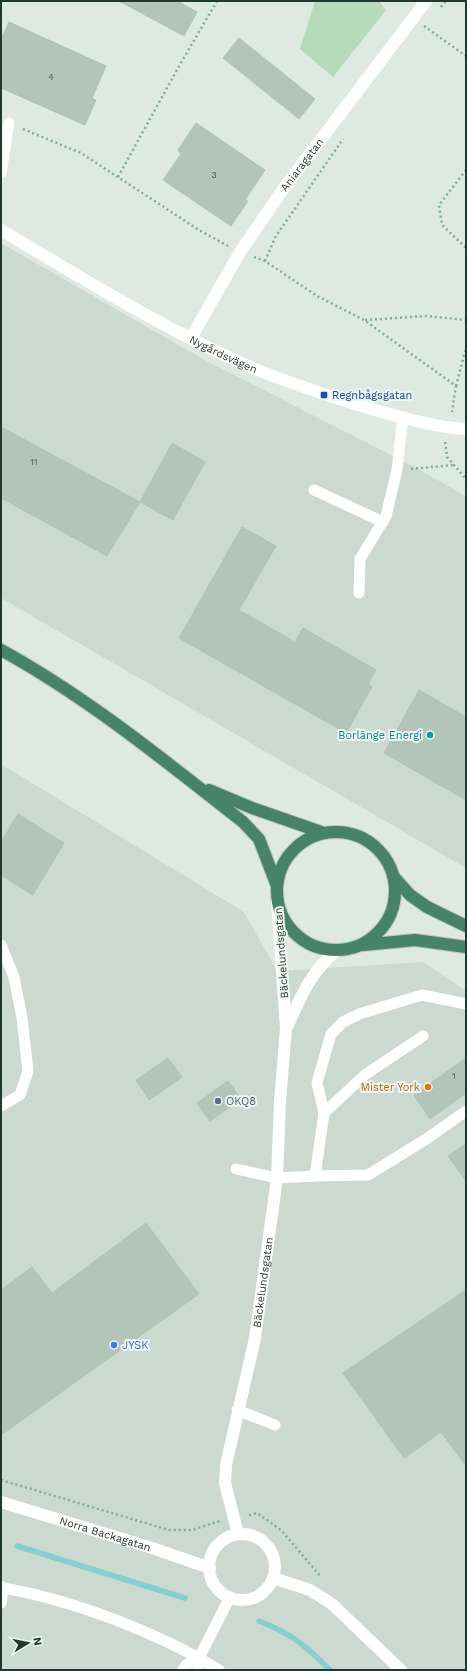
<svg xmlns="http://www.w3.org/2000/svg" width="467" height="1671" font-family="'Work Sans',sans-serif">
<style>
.built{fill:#ccd9d1}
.green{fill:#b6dbbb}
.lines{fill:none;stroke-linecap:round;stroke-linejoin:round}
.stream{stroke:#85cfcf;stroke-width:5.5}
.building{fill:#b3c4bb;stroke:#b0c3b8}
.trunk-casing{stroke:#bcc4c0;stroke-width:14}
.path{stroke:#7ead97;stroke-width:2.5;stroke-dasharray:2 3;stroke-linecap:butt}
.service{stroke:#fff;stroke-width:11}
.minor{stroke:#fff;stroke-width:12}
.tertiary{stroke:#fff;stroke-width:12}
.trunk{stroke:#47826b;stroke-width:12}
.transit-dot{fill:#1a4fb4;stroke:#eef6f1;stroke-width:1.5}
.culture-dot{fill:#0f9aa8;stroke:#eef6f1;stroke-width:1.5}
.food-dot{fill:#e8710a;stroke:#eef6f1;stroke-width:1.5}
.service-dot{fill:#5c6f8a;stroke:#eef6f1;stroke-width:1.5}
.shop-dot{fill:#3f7fe0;stroke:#eef6f1;stroke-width:1.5}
.labels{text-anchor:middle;stroke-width:4;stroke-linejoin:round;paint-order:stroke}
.number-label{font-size:9px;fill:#445c51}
.street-label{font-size:11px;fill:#1f392e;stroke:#eef6f1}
.transit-label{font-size:11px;fill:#164399;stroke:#eef6f1;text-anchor:start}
.culture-label{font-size:11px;fill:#0d838f;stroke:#eef6f1;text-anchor:end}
.food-label{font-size:11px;fill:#c56008;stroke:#eef6f1;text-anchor:end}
.service-label{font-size:11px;fill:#4e5e75;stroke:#eef6f1;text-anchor:start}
.shop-label{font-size:11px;fill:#366cbe;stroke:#eef6f1;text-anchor:start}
</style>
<rect width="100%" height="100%" fill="#dee9e2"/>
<g class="built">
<polygon points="1,243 201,358 420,470 466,496 466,868 1,598"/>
<polygon points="1,764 244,912 277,971 423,962 466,991 466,1670 1,1670"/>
</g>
<polygon class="green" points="315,1 379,1 386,10 333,77 300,49"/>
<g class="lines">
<g class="stream">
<polyline points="17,1546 185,1598"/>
<path d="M259 1621C292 1634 305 1645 330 1670"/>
</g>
</g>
<g class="building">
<polygon points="119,1 177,1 197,12 184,36"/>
<polygon points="9,22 106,66 92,98 96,100 85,125 1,88 1,40"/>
<polygon points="239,38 315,99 299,119 223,58"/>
<polygon points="196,123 265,170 245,200 248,201 231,226 163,180 181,154 178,150"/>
<polygon points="1,427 140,502 107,556 1,498"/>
<polygon points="172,443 205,462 173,520 140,502"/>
<polygon points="242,527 276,546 239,610 295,642 303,628 376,670 368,684 372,687 346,733 179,638"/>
<polygon points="419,690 466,717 466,800 384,753"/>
<polygon points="18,814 64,843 33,895 1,875 1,842"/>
<polygon points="168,1058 182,1077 149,1100 136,1080"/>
<polygon points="466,1058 466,1093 430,1119 414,1095"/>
<polygon points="228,1081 241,1099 210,1121 197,1103"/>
<polygon points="466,1144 466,1181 448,1156"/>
<polygon points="146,1223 199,1294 1,1435 1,1290 32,1267 52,1293"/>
<polygon points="466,1290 466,1466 441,1432 404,1458 343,1373"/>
</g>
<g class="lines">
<g class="trunk-casing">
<g id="trunk">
<path d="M1 650C87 697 165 761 243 822L259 839 277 886"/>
<polyline points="209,790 252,808 324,833"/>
<circle cx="336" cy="891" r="59"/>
<polyline points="393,876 410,895 427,907 466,926"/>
<polyline points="363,945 415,940 466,947"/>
</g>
</g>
<g class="path">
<polyline points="441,7 446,1"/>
<polyline points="424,26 466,56"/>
<polyline points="23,129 81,153 199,230 228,246"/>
<polyline points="466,170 439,205 442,225 466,248"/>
<polyline points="118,177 178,68 217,1"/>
<polyline points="254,257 265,261 317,296 364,320 456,386 452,412"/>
<polyline points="265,261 276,236 343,139"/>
<polyline points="365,320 426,316 466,320"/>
<polyline points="456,386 466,348"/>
<polyline points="445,442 447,457 466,479"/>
<polyline points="411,469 453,465"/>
<polyline points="1,1480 169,1530 192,1530 220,1521"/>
<polyline points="249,1515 257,1513 281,1530 321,1577"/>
</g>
<g class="service">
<polyline points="1,173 9,123"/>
<polyline points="314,490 383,522"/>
<polyline points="359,593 360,559 386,516 397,470 403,417"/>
<polyline points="1,945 14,977 22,1018 28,1071 20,1095 1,1106"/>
<polyline points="324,1113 317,1083 331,1034 343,1022 359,1014 422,995 466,1004"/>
<polyline points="236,1169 277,1178 315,1176 324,1113 366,1074 423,1036"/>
<polyline points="315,1176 368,1175 428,1138 466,1111"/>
<polyline points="237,1410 275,1425"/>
<polyline points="1,1586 3,1588 1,1603"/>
<path d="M3 1588C73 1600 159 1633 219 1670"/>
<polyline points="183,1670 186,1665 199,1658"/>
<polyline points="198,1670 199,1658 230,1597"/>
</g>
<g class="minor">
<path id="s1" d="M191 338 240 252 284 188 426 1"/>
<path d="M288 1025C301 996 312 970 337 950"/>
<path id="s2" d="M1 1502 152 1548 210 1568"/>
<path id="s3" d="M238 1534 225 1483 226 1465 255 1338 277 1178 280 1102 286 1028 277 902"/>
<circle cx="242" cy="1567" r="33"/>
<polyline points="273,1578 310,1590 332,1604 401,1670"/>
</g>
<path class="tertiary" id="s4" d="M1 230C75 274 148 319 226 356 270 377 322 394 368 408 400 417 433 427 466 429"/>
<use href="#trunk" class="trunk"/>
</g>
<rect class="transit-dot" x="320" y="391" width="8" height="8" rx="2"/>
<circle class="culture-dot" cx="430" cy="735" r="4"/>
<circle class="food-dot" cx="428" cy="1087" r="4"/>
<circle class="service-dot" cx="218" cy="1101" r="4"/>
<circle class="shop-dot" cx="114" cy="1345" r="4"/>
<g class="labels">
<g class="number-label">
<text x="51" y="80">4</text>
<text x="214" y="178">3</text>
<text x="34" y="465">11</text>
<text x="454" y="1079">1</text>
</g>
<g class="street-label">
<text dy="4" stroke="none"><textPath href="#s1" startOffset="206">Aniaragatan</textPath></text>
<text dy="4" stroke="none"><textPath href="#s4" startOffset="255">Nygårdsvägen</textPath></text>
<text transform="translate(281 953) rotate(-94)" y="4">Bäckelundsgatan</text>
<text dy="4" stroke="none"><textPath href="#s3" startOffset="257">Bäckelundsgatan</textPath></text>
<text dy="4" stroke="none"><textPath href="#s2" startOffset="109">Norra Backagatan</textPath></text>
</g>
<g class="transit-label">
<text x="332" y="399">Regnbågsgatan</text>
</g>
<g class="culture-label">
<text x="422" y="739">Borlänge Energi</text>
</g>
<g class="food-label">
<text x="420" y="1091">Mister York</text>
</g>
<g class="service-label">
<text x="226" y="1105">OKQ8</text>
</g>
<g class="shop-label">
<text x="122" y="1349">JYSK</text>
</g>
</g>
<rect width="467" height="1671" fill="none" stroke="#1f392e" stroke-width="4"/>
<g transform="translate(28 1643) rotate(80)" stroke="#eef6f1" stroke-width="3" paint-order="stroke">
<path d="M0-3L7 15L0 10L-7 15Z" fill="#1f392e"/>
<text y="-6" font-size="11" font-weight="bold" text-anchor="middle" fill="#1f392e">N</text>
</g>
</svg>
